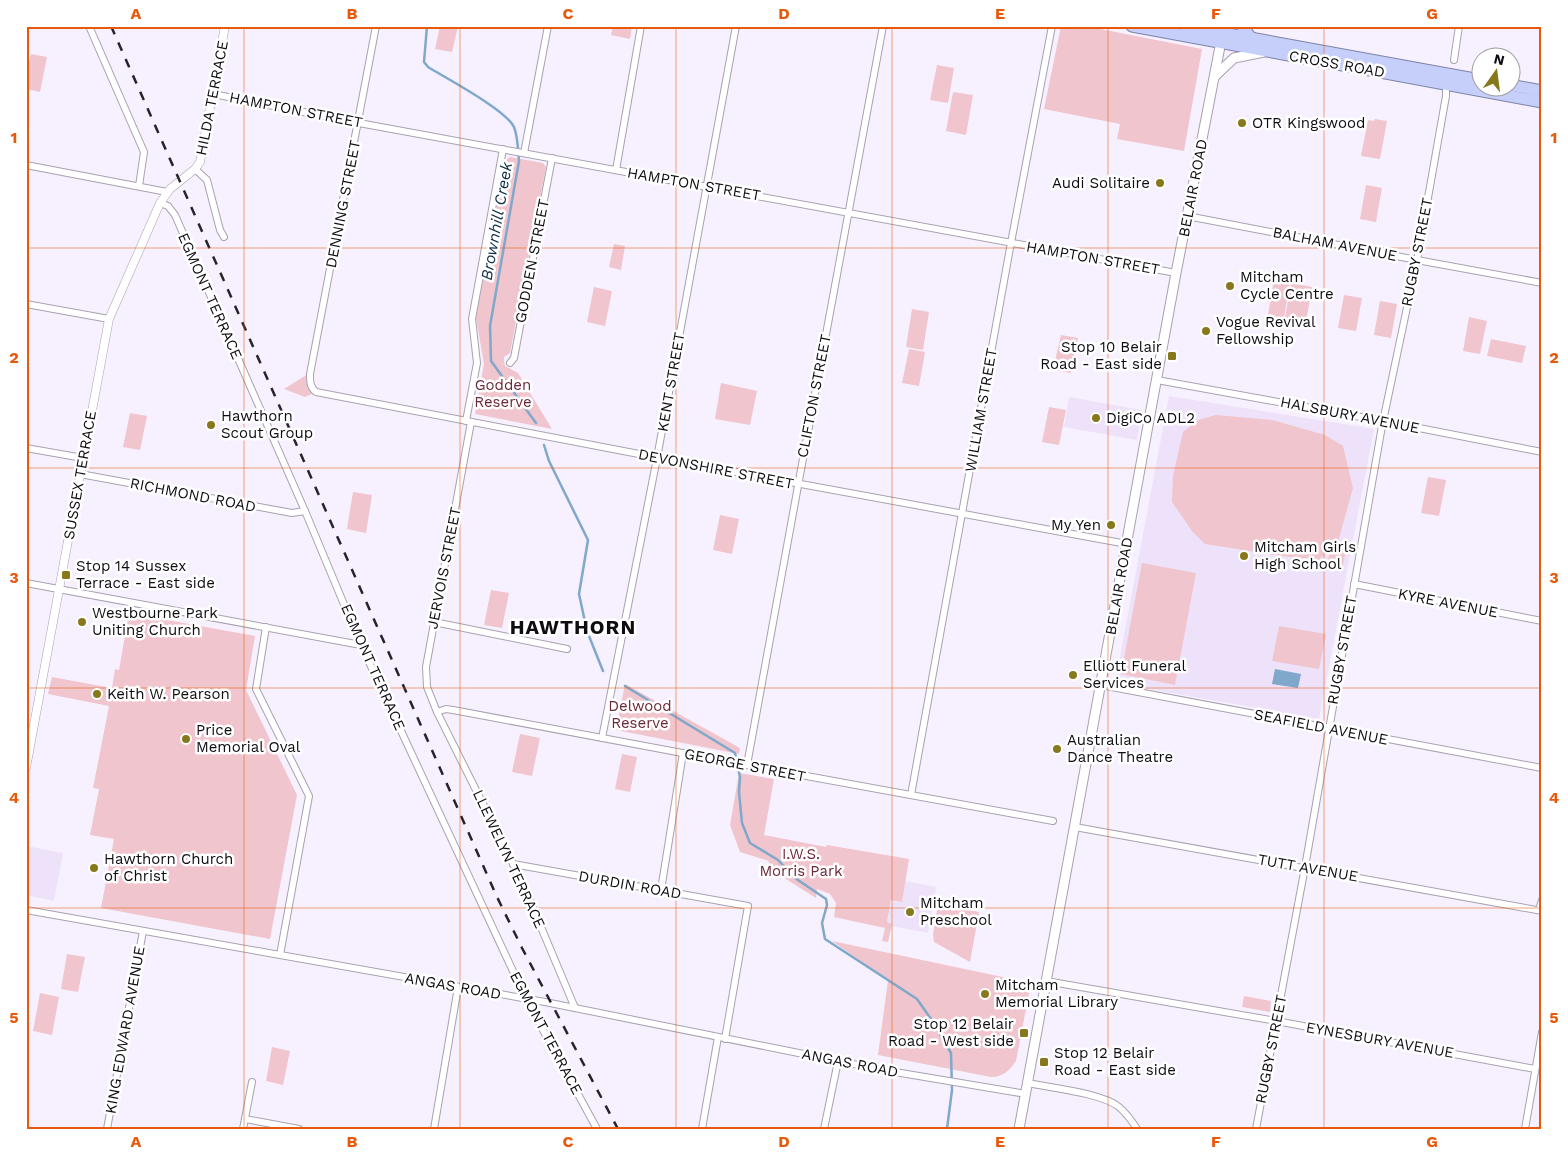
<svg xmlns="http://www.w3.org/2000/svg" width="1568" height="1155" font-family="'Work Sans',sans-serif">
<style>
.built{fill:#ede2fa}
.green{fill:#f0c5cd}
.water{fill:#7fa8ca}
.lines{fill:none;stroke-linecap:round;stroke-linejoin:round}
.stream{stroke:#7fa8ca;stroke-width:2.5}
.minor-casing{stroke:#a8a1b1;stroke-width:8}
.tertiary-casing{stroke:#a8a1b1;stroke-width:9}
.secondary-casing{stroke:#a8a1b1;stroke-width:11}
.trunk-casing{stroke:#7c83a7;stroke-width:13}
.minor{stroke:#fff;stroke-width:6}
.tertiary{stroke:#fff;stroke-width:8}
.secondary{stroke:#fff;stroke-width:9}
.trunk{stroke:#c6cffa;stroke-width:11}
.rail{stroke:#27232a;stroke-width:2.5;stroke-dasharray:9 9;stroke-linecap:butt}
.grid{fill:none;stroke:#e8590c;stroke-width:1;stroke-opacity:0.55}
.poi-dot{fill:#88781c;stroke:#fff;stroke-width:2}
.labels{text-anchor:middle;stroke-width:5;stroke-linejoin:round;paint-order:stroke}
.street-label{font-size:15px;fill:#0e0b11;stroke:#fff}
.poi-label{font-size:15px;fill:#0e0b11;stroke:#fff;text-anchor:start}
.park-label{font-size:15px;fill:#6b283a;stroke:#fff}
.water-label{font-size:16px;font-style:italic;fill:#0c2d45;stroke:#fff}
.district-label{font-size:20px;font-weight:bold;letter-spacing:1px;fill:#0e0b11;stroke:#fff}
.neatline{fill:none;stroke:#e8590c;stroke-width:2}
.grid-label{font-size:16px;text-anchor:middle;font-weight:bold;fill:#e8590c}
</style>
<rect width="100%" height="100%" fill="#f7f1ff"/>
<g class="built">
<polygon points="1169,396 1374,429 1319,719 1115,683"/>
<polygon points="1069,397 1142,410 1137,440 1064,427"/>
<polygon points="26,846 63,853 54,901 26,895"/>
<polygon points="905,881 936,887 928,933 892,926 892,924 887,922 892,900 902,902"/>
</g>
<g class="green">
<polygon points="440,26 458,26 452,52 435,49"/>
<polygon points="613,26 632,26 630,39 611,35"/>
<polygon points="1061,26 1085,26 1202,49 1184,151 1117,139 1120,124 1044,109"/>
<polygon points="31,54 47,57 40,92 26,89 26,76"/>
<polygon points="937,65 954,68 948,103 930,100"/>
<polygon points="953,92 973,95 966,135 946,131"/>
<polygon points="1375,119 1387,121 1380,159 1361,156 1368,120 1374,121"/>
<polygon points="510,157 543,163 546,167 510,353 504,357 504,361 505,366 518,373 552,429 475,414 484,364 476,318 505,161"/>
<polygon points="1366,185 1382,188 1376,222 1360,219"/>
<polygon points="614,244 625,246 621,270 609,267"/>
<polygon points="1274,279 1290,282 1284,318 1268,315"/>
<polygon points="1291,283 1312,287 1306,322 1285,318"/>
<polygon points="594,287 612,291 605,326 587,322"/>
<polygon points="1344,295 1362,298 1356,331 1338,328"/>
<polygon points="1380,301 1397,304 1391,338 1374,335"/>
<polygon points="912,309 929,312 923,350 906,347"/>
<polygon points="1469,317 1487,321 1480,354 1463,351"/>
<polygon points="1061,335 1078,338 1071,373 1053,370"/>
<polygon points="1491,339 1526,346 1522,363 1487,356"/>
<polygon points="909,349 925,352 919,386 902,383"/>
<polygon points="311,372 310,383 316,392 305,397 284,389"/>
<polygon points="721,383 757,391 750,425 715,419"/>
<polygon points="1049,407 1066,410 1059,445 1042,442"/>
<polygon points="130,413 147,416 140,450 123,447"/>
<polygon points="1216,415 1272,420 1325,435 1343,446 1353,488 1338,542 1347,544 1342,570 1327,566 1330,549 1319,560 1282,556 1205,544 1192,531 1172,502 1173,476 1183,432 1198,420"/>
<polygon points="1428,477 1446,480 1439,516 1421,513"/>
<polygon points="353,492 372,495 366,533 347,529"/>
<polygon points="720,515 739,519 732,554 713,550"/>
<polygon points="1142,563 1196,573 1175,685 1121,674"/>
<polygon points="491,590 509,593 502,628 484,625"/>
<polygon points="129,613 255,636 246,690 297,795 270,939 101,908 114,839 90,835 99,789 93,788 109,706 48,694 52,677 112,688 115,669 119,670"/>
<polygon points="1279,626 1326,634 1319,669 1272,661"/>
<polygon points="625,684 740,748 739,754 616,730"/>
<polygon points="520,734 540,738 532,776 512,772"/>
<polygon points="622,754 637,757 630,792 615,789"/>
<polygon points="739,773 774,779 764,835 826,847 827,845 909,859 902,902 891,900 887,922 892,924 888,942 882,941 885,928 834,917 836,903 830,894 817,889 816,898 778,874 767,874 769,861 740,852 730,825"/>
<polygon points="938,905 979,912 970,962 934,942 933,934"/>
<path d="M832 941 1031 983 1016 1061C1010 1070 1003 1077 991 1077L878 1055 888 980Z"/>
<polygon points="67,954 85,957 78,992 61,989"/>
<polygon points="40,993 59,997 52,1035 33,1031"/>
<polygon points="1244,996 1271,1001 1270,1012 1242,1007"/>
<polygon points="272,1047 290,1051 283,1085 266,1081"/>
</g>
<polygon class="water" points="1275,669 1301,674 1298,688 1272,684"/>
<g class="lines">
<g class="stream">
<path d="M427 26 424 62 428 67C446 78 506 110 514 127 518 137 518 150 519 161L490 326 491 361 536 423"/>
<polyline points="544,445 549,461 588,540 579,594 587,631 603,671"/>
<polyline points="625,686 735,753 740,777 739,792 742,823 750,843 778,860 795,878 826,899 827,905 822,923 825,939 917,999 931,1019 951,1053 952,1090 947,1129"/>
</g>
<g class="minor-casing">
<g id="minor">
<polyline points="89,26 144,152 139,186"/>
<path d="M376 26 310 374C310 382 310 387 316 392L665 459 1127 544"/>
<polyline points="1454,60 1459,26"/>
<polyline points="213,94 359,123 1176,273"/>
<polyline points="524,153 548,26"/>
<polyline points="26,165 167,192"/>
<polyline points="195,169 207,180 220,230 224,237"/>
<polyline points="616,170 641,26"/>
<polyline points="160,203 168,206 175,215 305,511 361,645 526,999 597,1129"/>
<polyline points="1187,216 1417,260 1542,283"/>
<polyline points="26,304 109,319"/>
<polyline points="510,363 514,358 552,158"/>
<polyline points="1157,380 1383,421 1542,452"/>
<polyline points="466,421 477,363 472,319 503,149"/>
<polyline points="471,422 426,667 427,687 437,712 513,864 533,908 575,1008"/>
<polyline points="26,448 83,458"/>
<polyline points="80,474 292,513 305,511"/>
<polyline points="26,583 361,645"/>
<polyline points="1354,584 1542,621"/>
<polyline points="434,622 567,649"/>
<polyline points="266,627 256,689 309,796 280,955"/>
<polyline points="1101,685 1542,768"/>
<polyline points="437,712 446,709 453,710 757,767 1053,821"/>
<polyline points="602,738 657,458 736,26"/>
<polyline points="747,765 800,475 883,26"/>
<polyline points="911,795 1010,248 1052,26"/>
<polyline points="1075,827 1542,911"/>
<polyline points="513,864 748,906 725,1039"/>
<polyline points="661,890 683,753"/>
<polyline points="26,910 545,1002 883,1070 1026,1094"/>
<polyline points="1539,910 1542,900"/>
<polyline points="1046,981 1276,1021 1535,1069"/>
<path d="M1028 1083C1051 1088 1102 1093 1119 1107 1126 1113 1132 1121 1137 1129"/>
<polyline points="245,1119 299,1129"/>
<polyline points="107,1129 143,931"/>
<polyline points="243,1129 252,1082"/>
<polyline points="434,1129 458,987"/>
<polyline points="702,1129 718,1037"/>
<polyline points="824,1129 838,1061"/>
<polyline points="1256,1129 1305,867 1382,426 1417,260 1446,96 1446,84"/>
<polyline points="1525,1129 1542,1032"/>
</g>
</g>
<g class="tertiary-casing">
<polyline id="tertiary" points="26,768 109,319 160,203 170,189 195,169 200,162 225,26"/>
</g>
<g class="secondary-casing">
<g id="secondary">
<polyline points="1215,76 1234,58 1264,52"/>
<polyline points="1019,1129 1176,273 1224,26"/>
</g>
</g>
<g class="trunk-casing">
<g id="trunk">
<polyline points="1132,26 1542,102"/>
<polyline points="1185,26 1480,80"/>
<polyline points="1242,26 1251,38"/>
<polyline points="1510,85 1542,91"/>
</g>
</g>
<use href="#minor" class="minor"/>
<use href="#tertiary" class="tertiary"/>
<use href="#secondary" class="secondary"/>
<use href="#trunk" class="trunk"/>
<polyline class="rail" points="111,26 497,897 522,948 618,1129"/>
</g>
<path class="grid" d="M244 26V1129M460 26V1129M676 26V1129M892 26V1129M1108 26V1129M1324 26V1129M26 248H1542M26 468H1542M26 688H1542M26 908H1542"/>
<g class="poi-dot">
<circle cx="1242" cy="123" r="5"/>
<circle cx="1160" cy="183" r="5"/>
<circle cx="1230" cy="286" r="5"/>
<circle cx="1206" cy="331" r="5"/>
<rect x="1167" y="351" width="10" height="10" rx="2.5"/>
<circle cx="1096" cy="418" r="5"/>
<circle cx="211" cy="425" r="5"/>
<circle cx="1111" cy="525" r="5"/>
<circle cx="1244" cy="556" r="5"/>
<rect x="61" y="570" width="10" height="10" rx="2.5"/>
<circle cx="82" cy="622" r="5"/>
<circle cx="1073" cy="675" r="5"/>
<circle cx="97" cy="694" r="5"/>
<circle cx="186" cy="739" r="5"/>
<circle cx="1057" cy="749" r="5"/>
<circle cx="94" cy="868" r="5"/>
<circle cx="910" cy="912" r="5"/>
<circle cx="985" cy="994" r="5"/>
<rect x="1019" y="1028" width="10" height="10" rx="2.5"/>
<rect x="1039" y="1057" width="10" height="10" rx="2.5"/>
</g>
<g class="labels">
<g class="street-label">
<text transform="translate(1337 64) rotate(10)" y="5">CROSS ROAD</text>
<text transform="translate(212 98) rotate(-79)" y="5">HILDA TERRACE</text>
<text transform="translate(296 110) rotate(11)" y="5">HAMPTON STREET</text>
<text transform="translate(694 184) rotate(10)" y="5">HAMPTON STREET</text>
<text transform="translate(1193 188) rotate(-79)" y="5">BELAIR ROAD</text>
<text transform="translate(343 204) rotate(-79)" y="5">DENNING STREET</text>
<text transform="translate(1335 244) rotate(11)" y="5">BALHAM AVENUE</text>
<text transform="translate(1417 252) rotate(-79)" y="5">RUGBY STREET</text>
<text transform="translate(1093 258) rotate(10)" y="5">HAMPTON STREET</text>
<text transform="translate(532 261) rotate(-79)" y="5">GODDEN STREET</text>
<text transform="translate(210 296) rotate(66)" y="5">EGMONT TERRACE</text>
<text transform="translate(671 382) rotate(-80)" y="5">KENT STREET</text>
<text transform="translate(814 396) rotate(-79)" y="5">CLIFTON STREET</text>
<text transform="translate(981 410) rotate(-80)" y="5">WILLIAM STREET</text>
<text transform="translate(1350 415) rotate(11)" y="5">HALSBURY AVENUE</text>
<text transform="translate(716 469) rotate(11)" y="5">DEVONSHIRE STREET</text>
<text transform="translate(80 475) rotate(-80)" y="5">SUSSEX TERRACE</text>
<text transform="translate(193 495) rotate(11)" y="5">RICHMOND ROAD</text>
<text transform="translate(444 568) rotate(-79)" y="5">JERVOIS STREET</text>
<text transform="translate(1119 586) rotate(-80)" y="5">BELAIR ROAD</text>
<text transform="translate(1448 603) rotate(11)" y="5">KYRE AVENUE</text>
<text transform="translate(1342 650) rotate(-80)" y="5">RUGBY STREET</text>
<text transform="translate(373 667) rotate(66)" y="5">EGMONT TERRACE</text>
<text transform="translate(1321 727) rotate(11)" y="5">SEAFIELD AVENUE</text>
<text transform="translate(745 765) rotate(11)" y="5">GEORGE STREET</text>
<text transform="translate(509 859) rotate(65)" y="5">LLEWELYN TERRACE</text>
<text transform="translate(1308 868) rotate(10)" y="5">TUTT AVENUE</text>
<text transform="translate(630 885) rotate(10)" y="5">DURDIN ROAD</text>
<text transform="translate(453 986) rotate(10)" y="5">ANGAS ROAD</text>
<text transform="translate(125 1030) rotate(-80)" y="5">KING EDWARD AVENUE</text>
<text transform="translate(546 1033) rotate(62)" y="5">EGMONT TERRACE</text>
<text transform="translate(1380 1040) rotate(10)" y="5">EYNESBURY AVENUE</text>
<text transform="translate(1271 1049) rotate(-79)" y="5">RUGBY STREET</text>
<text transform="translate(850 1063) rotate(11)" y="5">ANGAS ROAD</text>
</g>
<g class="poi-label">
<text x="1252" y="128">OTR Kingswood</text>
<text x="1150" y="188" text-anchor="end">Audi Solitaire</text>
<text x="1240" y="282">Mitcham<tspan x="1240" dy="17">Cycle Centre</tspan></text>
<text x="1216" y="327">Vogue Revival<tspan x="1216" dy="17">Fellowship</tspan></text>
<text x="1162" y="352" text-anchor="end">Stop 10 Belair<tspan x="1162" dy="17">Road - East side</tspan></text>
<text x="221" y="421">Hawthorn<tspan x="221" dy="17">Scout Group</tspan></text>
<text x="1106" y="423">DigiCo ADL2</text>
<text x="1101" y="530" text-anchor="end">My Yen</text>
<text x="1254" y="552">Mitcham Girls<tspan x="1254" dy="17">High School</tspan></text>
<text x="76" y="571">Stop 14 Sussex<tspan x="76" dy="17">Terrace - East side</tspan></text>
<text x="92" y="618">Westbourne Park<tspan x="92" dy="17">Uniting Church</tspan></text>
<text x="1083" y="671">Elliott Funeral<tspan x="1083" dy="17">Services</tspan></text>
<text x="107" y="699">Keith W. Pearson</text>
<text x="196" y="735">Price<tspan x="196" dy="17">Memorial Oval</tspan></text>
<text x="1067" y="745">Australian<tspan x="1067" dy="17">Dance Theatre</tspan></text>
<text x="104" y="864">Hawthorn Church<tspan x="104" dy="17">of Christ</tspan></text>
<text x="920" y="908">Mitcham<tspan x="920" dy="17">Preschool</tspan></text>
<text x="995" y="990">Mitcham<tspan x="995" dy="17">Memorial Library</tspan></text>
<text x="1014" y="1029" text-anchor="end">Stop 12 Belair<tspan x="1014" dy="17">Road - West side</tspan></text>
<text x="1054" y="1058">Stop 12 Belair<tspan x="1054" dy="17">Road - East side</tspan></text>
</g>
<g class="park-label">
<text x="503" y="390">Godden<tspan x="503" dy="17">Reserve</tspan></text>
<text x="640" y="711">Delwood<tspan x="640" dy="17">Reserve</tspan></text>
<text x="801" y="859">I.W.S.<tspan x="801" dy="17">Morris Park</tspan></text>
</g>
<g class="water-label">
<text transform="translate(496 221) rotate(-80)" y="6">Brownhill Creek</text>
</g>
<g class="district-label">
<text x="573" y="634">HAWTHORN</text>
</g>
</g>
<rect width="1568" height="1155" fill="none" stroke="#ffffff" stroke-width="55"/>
<g transform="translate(1496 72) rotate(14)"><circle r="24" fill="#ffffff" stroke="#9f9da0"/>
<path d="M0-4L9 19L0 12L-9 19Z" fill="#88781c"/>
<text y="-8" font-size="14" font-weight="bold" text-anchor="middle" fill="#0e0b11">N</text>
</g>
<rect x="28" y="28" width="1512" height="1100" class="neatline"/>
<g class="grid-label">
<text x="136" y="19">A</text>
<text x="352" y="19">B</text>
<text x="568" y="19">C</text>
<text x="784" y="19">D</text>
<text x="1000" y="19">E</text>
<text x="1216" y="19">F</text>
<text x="1432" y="19">G</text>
<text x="14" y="143">1</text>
<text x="1554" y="143">1</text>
<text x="14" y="363">2</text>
<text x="1554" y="363">2</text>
<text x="14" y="583">3</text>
<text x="1554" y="583">3</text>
<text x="14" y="803">4</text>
<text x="1554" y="803">4</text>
<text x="14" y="1023">5</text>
<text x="1554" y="1023">5</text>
<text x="136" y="1147">A</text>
<text x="352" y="1147">B</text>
<text x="568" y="1147">C</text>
<text x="784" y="1147">D</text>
<text x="1000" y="1147">E</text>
<text x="1216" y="1147">F</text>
<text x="1432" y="1147">G</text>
</g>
</svg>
